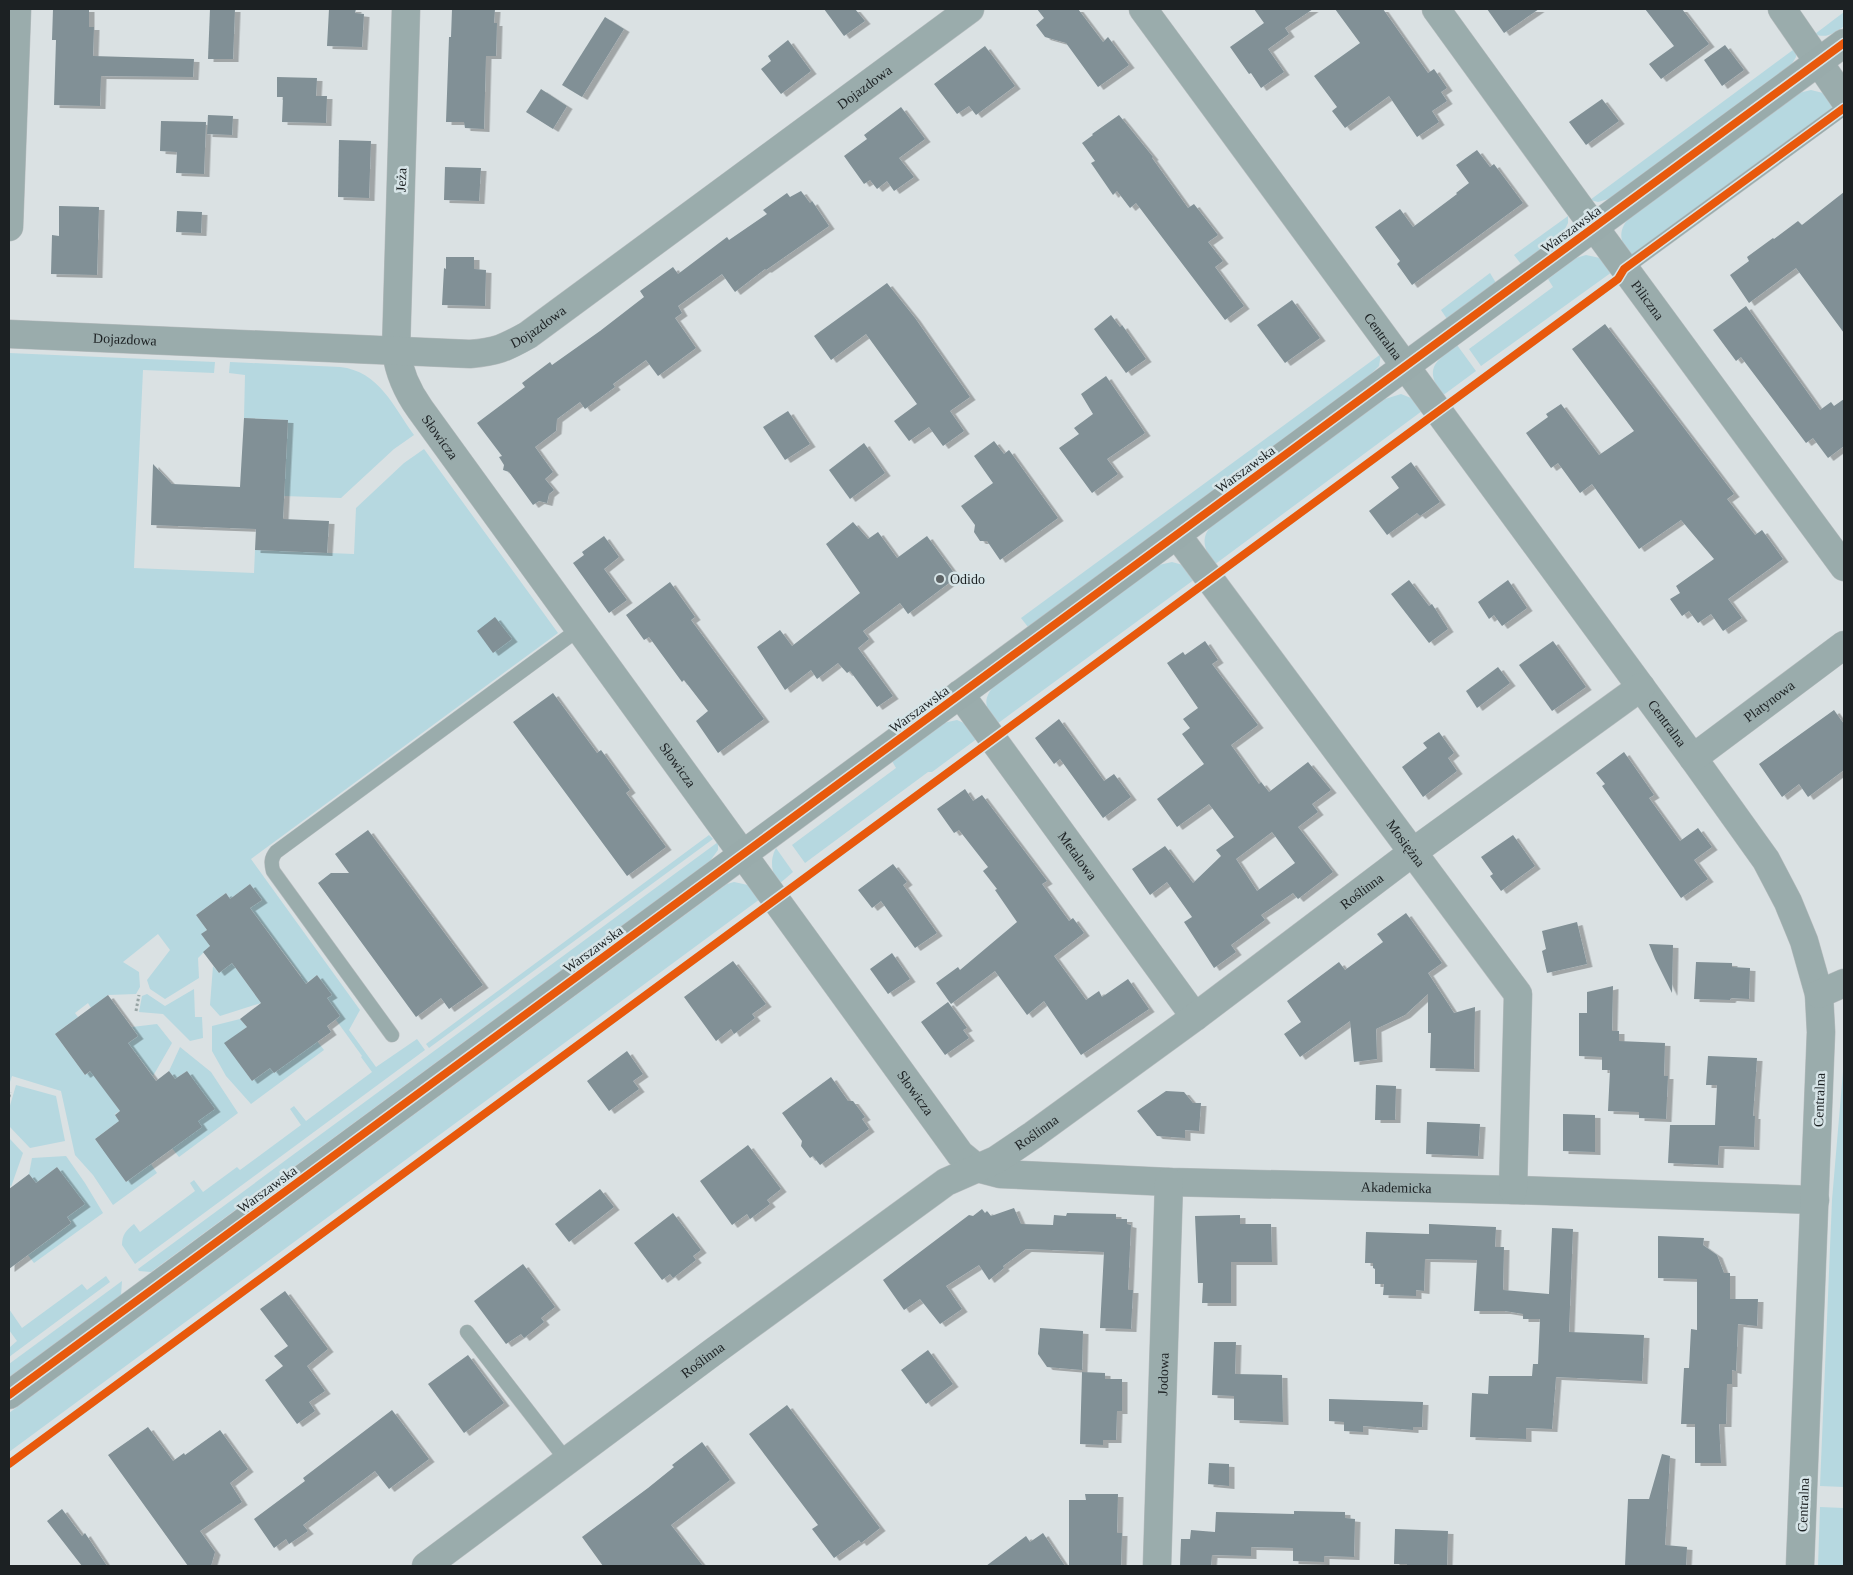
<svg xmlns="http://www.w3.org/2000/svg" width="1853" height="1575" font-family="Georgia,serif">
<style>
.green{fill:#b6d8e0}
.building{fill:#819096;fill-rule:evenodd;filter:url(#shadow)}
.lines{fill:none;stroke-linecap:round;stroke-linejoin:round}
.lane-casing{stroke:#b9bec0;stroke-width:15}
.street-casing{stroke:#b9bec0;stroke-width:29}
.secondary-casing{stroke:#b9bec0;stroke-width:29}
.path{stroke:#97a4a4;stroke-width:3;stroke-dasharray:2.5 2.5;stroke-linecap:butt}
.lane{stroke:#9aacac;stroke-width:14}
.street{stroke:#9aacac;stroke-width:28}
.secondary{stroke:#99abab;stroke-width:28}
.cycleway-casing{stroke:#d6e4e7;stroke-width:11}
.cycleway{stroke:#e8590c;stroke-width:8}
.poi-dot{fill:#5e6466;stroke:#d6e4e7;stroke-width:2}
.labels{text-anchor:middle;stroke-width:5;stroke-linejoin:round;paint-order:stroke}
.street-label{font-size:14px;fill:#1c2123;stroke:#d6e4e7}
.poi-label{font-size:14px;fill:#1c2123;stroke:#d6e4e7;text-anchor:start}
</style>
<defs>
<filter id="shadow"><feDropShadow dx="5.5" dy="3" stdDeviation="0" flood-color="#0004"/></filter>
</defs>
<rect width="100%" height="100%" fill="#dae1e3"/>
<g class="green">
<path d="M1844 12V26C1835 33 1826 39 1815 34Z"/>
<polygon points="1797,47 1796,57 1790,67 1612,198 1598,202 1590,200"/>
<path d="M1811 90 1823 93 1836 108 1631 258C1622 244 1616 234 1628 219L1799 93Z"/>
<polygon points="1568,216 1568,223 1564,231 1521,264 1514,255"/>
<polygon points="1586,255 1600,258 1612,272 1481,366 1469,349 1553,287 1548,279 1576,258"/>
<polygon points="1490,273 1496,283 1447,319 1441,310"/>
<path d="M1457 345 1476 371 1442 396C1425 368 1433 363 1457 345Z"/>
<path d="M9 353 215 362 214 373 143 370 134 568 254 573 255 550 354 554 356 508 404 463 424 449 558 633 251 859 360 1010 349 1030 376 1067 417 1039 425 1050 135 1264 122 1245C122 1235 126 1230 134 1224L140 1232 195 1191 190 1183 194 1180 203 1192 237 1167 240 1170 301 1125 290 1109 294 1106 306 1121 372 1072 361 1057 362 1056 336 1020 340 1016 327 998 332 995 317 975 284 1000 278 993 301 976 250 908 262 900 250 884 230 899 226 893 196 915 207 930 202 934 210 946 198 958 199 978 165 999 150 989 147 980 170 950 158 934 123 962 139 972 140 987 136 994 108 995 91 1008 88 1003 75 1013 78 1017 55 1034 85 1075 91 1071 120 1111 115 1114 116 1116 142 1104 95 1139 103 1150 108 1147 115 1166 126 1182 151 1164 157 1173 113 1205 93 1175 75 1155 61 1091 12 1076 9 1085Z"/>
<polygon points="1381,354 1379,366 1368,377 1028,627 1021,618"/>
<path d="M230 362 340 367C379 371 393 406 414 435L394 449 341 498 284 496 288 420 244 418 245 375 229 373Z"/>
<path d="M1401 394 1411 398 1422 411 1214 565C1206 551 1199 540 1211 526L1385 399Z"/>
<path d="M1172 562 1183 565 1195 579 997 724C987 710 981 702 993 687L1159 565Z"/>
<polygon points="957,720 964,723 978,738 932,772 928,772 805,863 792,845 896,768 892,761 943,723"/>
<polygon points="709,835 713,839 429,1048 426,1044"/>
<polygon points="718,842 718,850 710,861 151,1272 139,1271 138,1269"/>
<path d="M776 848 793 872 778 885C772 872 769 861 776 848Z"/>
<polygon points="734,882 748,885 760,899 9,1452 9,1413 727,884"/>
<polygon points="232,963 261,1003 220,1016 210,1005 213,966 219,973"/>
<polygon points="194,989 195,1017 202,1017 203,1038 190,1041 163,1014 139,1012 142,996 147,994 165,1006"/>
<polygon points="240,1019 247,1027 225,1043 252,1081 270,1068 274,1073 317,1041 324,1050 251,1104 226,1076 212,1051 212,1026"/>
<polygon points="157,1024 172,1043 153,1076 128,1043 138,1036 132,1027"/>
<polygon points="180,1047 211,1072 238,1113 179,1157 168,1143 198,1121 187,1071 175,1079 169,1071"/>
<polygon points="1844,1060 1844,1487 1820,1486 1832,1200"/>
<polygon points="16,1085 56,1096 65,1141 30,1148 9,1126 9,1109"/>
<polygon points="9,1138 23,1153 11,1187 9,1183"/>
<polygon points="66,1156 85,1183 103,1213 34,1263 28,1255 70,1224 71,1222 67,1217 84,1204 57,1167 36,1183 29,1174 32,1158"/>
<polygon points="106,1276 110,1282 9,1357 9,1348 17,1341 9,1330 9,1309 22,1328 82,1284 87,1290"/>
<polygon points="122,1281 121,1295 9,1377 9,1364"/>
<polygon points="1820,1507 1844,1508 1844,1566 1818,1566"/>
</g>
<g class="building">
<polygon points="53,9 89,9 89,27 94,27 93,56 194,59 193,77 101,76 100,106 54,105 56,40 52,40"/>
<polygon points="210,9 235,9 233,59 208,59"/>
<polygon points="329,9 356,9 355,13 364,14 362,47 327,46"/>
<polygon points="452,9 495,9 494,23 497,23 496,56 486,56 484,129 465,128 464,122 446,122 449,37 451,37"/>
<polygon points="824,9 855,9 865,21 844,36"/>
<polygon points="1037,9 1078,9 1103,42 1108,37 1129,65 1098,87 1066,43 1045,37 1036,25 1044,18"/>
<polygon points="1254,9 1313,9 1285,28 1289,34 1268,49 1284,72 1261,88 1251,73 1249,74 1230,47 1264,23"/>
<polygon points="1335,9 1383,9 1428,73 1434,69 1447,88 1441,92 1447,101 1432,111 1439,122 1417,137 1389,96 1345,128 1332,111 1337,107 1314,76 1360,43"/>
<polygon points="1487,9 1539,9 1504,33"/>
<polygon points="1645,9 1682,9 1709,44 1661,79 1649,64 1674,46"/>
<polygon points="605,17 624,29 582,97 562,85"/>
<polygon points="788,40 811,71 781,94 761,69 771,61 768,56"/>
<polygon points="1725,45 1744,70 1722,86 1704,60"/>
<polygon points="985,46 1015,86 976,115 969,106 957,114 934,84"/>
<polygon points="277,77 317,78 316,96 327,96 326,123 282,122 283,97 277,97"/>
<polygon points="541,89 567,106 553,129 526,112"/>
<polygon points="1602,99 1619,121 1586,145 1569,122"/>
<polygon points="901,107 925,139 899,158 914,177 894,191 887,181 877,189 870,180 864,184 844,156 867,139 864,135"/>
<polygon points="208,115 233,116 232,135 207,134"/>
<polygon points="1119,115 1153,157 1152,158 1188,208 1194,204 1218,235 1208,242 1223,261 1215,267 1244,306 1225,320 1136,203 1130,208 1117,191 1113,195 1091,163 1095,161 1082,143 1093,135 1092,134"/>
<polygon points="161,121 206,122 204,174 176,173 177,152 160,151"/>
<polygon points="339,140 371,141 369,198 338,197"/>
<polygon points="1477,150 1490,167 1494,164 1523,203 1412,285 1397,264 1400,261 1375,227 1400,209 1413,227 1457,194 1456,193 1469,183 1456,165"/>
<polygon points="445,167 481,168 479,201 444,200"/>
<polygon points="801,191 810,203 812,201 829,226 766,270 765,269 735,292 722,274 678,306 682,313 675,318 696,348 658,376 646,360 613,384 615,387 585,409 580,402 557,419 556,431 535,447 553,472 545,479 554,490 549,494 547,503 539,501 533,505 509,472 503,470 504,465 499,457 502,456 477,423 525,387 522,383 550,362 552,365 600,331 644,297 640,291 673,267 678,274 727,237 729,240 767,214 763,210 787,193 790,197"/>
<polygon points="1844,192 1844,333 1796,268 1749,303 1730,275 1749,261 1747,257 1773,238 1774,239 1798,221 1802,225"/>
<polygon points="59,206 99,207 97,275 51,274 52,235 59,236"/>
<polygon points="177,211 202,212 201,233 176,232"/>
<polygon points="446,257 474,257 474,269 486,270 485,306 442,305 444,268 446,269"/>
<polygon points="887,283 915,318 970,397 950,411 964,431 943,446 929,427 909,441 894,421 917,404 866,334 831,360 814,336"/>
<polygon points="1292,300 1320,338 1285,363 1257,325"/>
<polygon points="1746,306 1820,410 1831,402 1834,406 1844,399 1844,446 1828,458 1813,438 1806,443 1741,357 1736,361 1713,330"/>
<polygon points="1111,315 1120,327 1122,325 1146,359 1126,373 1094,329"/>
<polygon points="1605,324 1734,494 1727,499 1755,535 1762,530 1783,559 1728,599 1742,618 1723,631 1711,614 1698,623 1689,611 1682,616 1670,599 1680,593 1676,586 1714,559 1681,520 1639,549 1592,484 1580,493 1558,463 1551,468 1526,433 1548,417 1546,414 1561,404 1599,455 1634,431 1572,349"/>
<polygon points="1106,376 1145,433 1107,459 1118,474 1092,493 1059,448 1079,434 1074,428 1093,414 1081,394"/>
<polygon points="788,411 810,444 785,460 763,427"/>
<polygon points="244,418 288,420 283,519 329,521 327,553 255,550 256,529 151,525 153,464 172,484 240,487"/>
<polygon points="994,441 1004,454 1009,450 1058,518 1000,560 987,541 980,541 974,532 975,525 961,506 993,483 974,456"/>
<polygon points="864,443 885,473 850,499 829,470"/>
<polygon points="1411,462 1440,502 1420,516 1417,513 1387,535 1369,511 1399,488 1391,477"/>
<polygon points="853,522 868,539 878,532 897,558 927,536 957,577 908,614 900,603 863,631 869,639 858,648 893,696 877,707 850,671 847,673 838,663 817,679 811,670 785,690 757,647 780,630 792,646 860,593 826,544"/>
<polygon points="604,536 619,557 604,569 627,600 609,613 573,563 584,555 582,552"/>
<polygon points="1409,580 1429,606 1432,604 1448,629 1429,643 1391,594"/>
<polygon points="1508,580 1527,608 1502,626 1494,615 1489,619 1478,602"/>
<polygon points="670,582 695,617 691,620 764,719 718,753 696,721 708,711 684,680 682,682 649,637 644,640 626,615"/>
<polygon points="495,617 512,639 493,653 477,631"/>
<path d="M1205 641 1218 660 1212 664 1258 725 1231 745 1259 784 1261 782 1269 792 1308 762 1331 790 1312 804 1318 812 1298 827 1333 872 1298 899 1293 893 1261 915 1265 920 1231 945 1236 952 1214 968 1184 922 1192 917 1167 882 1150 895 1132 869 1165 846 1193 883 1221 856 1216 850 1234 837 1209 804 1177 827 1157 799 1204 764 1182 734 1190 728 1183 719 1198 708 1167 663 1183 652 1185 655ZM1272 832 1295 863 1257 891 1236 859Z"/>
<polygon points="1553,641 1586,687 1552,711 1519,665"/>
<polygon points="1498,667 1510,683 1477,708 1466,691"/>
<polygon points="553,693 597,753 601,750 630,790 626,793 666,847 627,876 513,722"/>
<polygon points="1834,710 1844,724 1844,770 1808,797 1799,784 1782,797 1759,764"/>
<polygon points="1059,719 1104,781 1114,774 1131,797 1103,818 1060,759 1054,764 1035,738"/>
<polygon points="1439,732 1454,753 1448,758 1457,771 1423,797 1402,767 1427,748 1423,743"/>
<polygon points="1624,752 1654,795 1649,798 1680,841 1698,828 1712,847 1694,860 1708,879 1681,898 1602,786 1605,784 1596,773"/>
<polygon points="965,789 973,801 982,795 1047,881 1042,884 1069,921 1073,918 1084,933 1054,956 1086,1000 1099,991 1102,997 1128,979 1149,1009 1081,1055 1044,1001 1027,1015 995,971 951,1004 936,983 958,967 960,970 1017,922 995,890 997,889 983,871 988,867 959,830 954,833 937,809"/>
<polygon points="368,830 483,985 449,1009 441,998 416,1017 318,883 331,873 349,873 335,854"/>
<polygon points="1513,835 1535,866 1501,891 1490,876 1493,874 1481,857"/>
<polygon points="893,864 907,882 903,885 937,933 915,948 881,901 872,908 858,890"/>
<polygon points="250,884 262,900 250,908 306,984 317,975 332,995 327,998 340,1016 327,1026 331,1032 274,1073 270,1068 252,1081 224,1043 247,1027 240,1019 261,1003 232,963 219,973 203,952 210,946 201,934 207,930 196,915 226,893 230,899"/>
<polygon points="1406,913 1442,963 1428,973 1454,1013 1475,1007 1474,1069 1430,1068 1431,1033 1428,1033 1428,994 1405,1015 1376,1029 1377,1059 1354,1062 1350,1021 1300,1057 1284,1034 1301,1022 1287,1001 1339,962 1345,970 1383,942 1377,934"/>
<polygon points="1577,922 1587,964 1547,973 1542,951 1546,949 1542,931"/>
<polygon points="1649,944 1673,945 1672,993 1655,959"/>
<polygon points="892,953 910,979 888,994 870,969"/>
<polygon points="733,961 766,1004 752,1014 755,1018 734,1034 731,1029 716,1041 684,997"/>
<polygon points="1696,962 1732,963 1732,967 1750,968 1749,999 1731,998 1730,1000 1694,999"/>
<polygon points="1613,986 1612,1031 1619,1031 1619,1041 1665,1043 1664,1076 1668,1076 1666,1119 1639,1118 1639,1112 1608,1111 1610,1070 1602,1070 1602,1057 1579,1056 1579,1013 1587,1013 1587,992"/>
<polygon points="108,995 138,1036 128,1043 156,1081 169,1071 175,1079 187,1071 215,1109 198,1121 202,1127 126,1182 95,1139 119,1121 115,1115 120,1111 90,1071 85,1075 55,1034"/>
<polygon points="948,1002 967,1028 963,1030 969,1038 945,1055 921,1022"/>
<polygon points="627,1051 643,1074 633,1081 639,1089 609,1111 587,1081"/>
<polygon points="1708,1056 1757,1058 1753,1116 1755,1116 1754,1147 1719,1146 1718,1165 1668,1163 1670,1125 1715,1125 1717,1085 1706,1085"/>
<polygon points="831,1077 848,1101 853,1101 865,1117 862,1119 869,1129 820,1165 813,1156 810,1158 801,1146 802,1141 782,1113"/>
<polygon points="1376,1085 1396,1086 1395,1120 1375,1120"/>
<polygon points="1166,1091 1184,1092 1193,1103 1201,1103 1199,1131 1185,1130 1185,1138 1157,1136 1137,1111"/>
<polygon points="1563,1114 1595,1115 1595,1152 1563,1151"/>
<polygon points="1427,1122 1480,1124 1478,1156 1426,1154"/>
<polygon points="748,1145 781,1189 767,1200 770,1204 750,1219 747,1214 732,1225 700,1181"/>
<polygon points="57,1167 85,1204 67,1217 71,1223 9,1269 9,1189 29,1174 36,1183"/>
<polygon points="600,1189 614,1207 569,1242 555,1224"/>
<polygon points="1014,1208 1021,1224 1053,1225 1054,1215 1066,1216 1067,1213 1116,1214 1116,1219 1127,1219 1127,1224 1131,1225 1128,1290 1133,1290 1131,1329 1100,1328 1104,1252 1026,1249 1003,1266 1004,1268 989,1280 979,1265 946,1286 962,1309 940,1324 920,1299 904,1310 883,1280 969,1215 973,1216 982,1209 985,1213 987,1211 991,1216"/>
<polygon points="673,1213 701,1250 693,1256 696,1260 673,1278 670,1274 662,1280 634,1243"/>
<polygon points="1240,1215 1240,1224 1271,1224 1272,1262 1231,1262 1231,1303 1202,1303 1203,1283 1198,1283 1195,1216"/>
<polygon points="1429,1224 1496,1227 1495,1247 1504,1247 1503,1290 1549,1294 1552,1228 1573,1229 1569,1332 1644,1335 1642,1381 1556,1377 1552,1429 1526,1428 1526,1439 1470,1437 1472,1393 1488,1394 1489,1376 1532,1376 1533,1364 1538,1364 1540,1319 1523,1319 1523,1314 1505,1311 1474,1311 1477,1260 1425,1259 1424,1291 1416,1290 1416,1296 1383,1295 1384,1284 1375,1284 1375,1269 1373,1268 1373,1263 1365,1263 1366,1232 1429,1234"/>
<polygon points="1658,1236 1704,1238 1703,1245 1717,1255 1724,1273 1730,1273 1730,1299 1758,1299 1757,1326 1738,1324 1736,1371 1732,1370 1732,1384 1727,1384 1726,1424 1719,1424 1721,1463 1695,1463 1695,1424 1681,1424 1684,1368 1689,1368 1691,1329 1697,1330 1697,1279 1658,1278"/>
<polygon points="523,1264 555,1307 541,1318 544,1322 524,1338 521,1334 506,1344 474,1301"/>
<polygon points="285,1291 328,1349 307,1366 325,1391 309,1402 315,1411 297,1424 265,1380 283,1366 274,1356 288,1346 260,1309"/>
<polygon points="1040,1328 1083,1331 1082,1370 1047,1367 1038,1354"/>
<polygon points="1214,1342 1236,1342 1235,1374 1282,1375 1283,1422 1234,1420 1234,1396 1212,1395"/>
<polygon points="928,1350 953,1384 926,1404 901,1370"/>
<polygon points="468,1355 504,1403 464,1433 428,1384"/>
<polygon points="1082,1372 1105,1373 1105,1379 1122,1379 1122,1411 1117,1411 1116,1440 1103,1440 1103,1445 1080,1444"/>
<polygon points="1329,1399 1423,1402 1422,1427 1413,1427 1413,1430 1363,1426 1363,1432 1344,1431 1344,1422 1329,1421"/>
<polygon points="787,1405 880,1528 861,1543 859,1540 834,1558 812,1529 818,1525 749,1434"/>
<polygon points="392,1410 429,1459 389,1489 375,1471 303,1525 308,1531 289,1544 286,1539 274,1548 254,1519 305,1481 303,1478"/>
<polygon points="148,1427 173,1461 184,1453 185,1455 220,1430 248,1469 230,1483 242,1502 200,1531 215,1552 211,1566 188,1566 108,1455"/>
<polygon points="702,1442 730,1480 671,1525 703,1566 603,1566 582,1537 648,1488 674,1467 672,1465"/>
<polygon points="1662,1454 1670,1456 1665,1545 1687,1547 1686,1566 1625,1566 1628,1499 1649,1499"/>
<polygon points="1209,1463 1229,1464 1229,1486 1208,1484"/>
<polygon points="1085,1494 1118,1494 1117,1533 1122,1533 1121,1566 1069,1566 1069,1500 1086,1500"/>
<polygon points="62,1509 82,1536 85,1533 107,1566 82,1566 47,1521"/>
<polygon points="1294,1511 1345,1512 1345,1518 1355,1519 1354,1557 1324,1556 1324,1562 1293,1561 1293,1548 1251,1547 1251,1556 1212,1555 1211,1566 1180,1566 1181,1539 1190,1539 1191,1530 1215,1532 1216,1512 1294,1514"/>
<polygon points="1395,1529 1448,1531 1447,1565 1407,1566 1407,1564 1394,1564"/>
<polygon points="1043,1533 1065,1566 986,1566 1026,1536 1030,1542"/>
</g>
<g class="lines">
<g class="lane-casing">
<g id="lane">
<polyline points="1624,269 1844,108"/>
<path d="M392 1035 273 871C271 863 271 858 276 852L579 629"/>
<polyline points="467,1332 567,1461"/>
</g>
</g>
<g class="street-casing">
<g id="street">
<path id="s1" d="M406 9 396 351C399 373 407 391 420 409L960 1154 977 1168 1000 1174 1169 1182 1513 1190 1815 1200"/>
<path id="s2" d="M1143 9 1693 758 1766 860 1788 902 1804 941 1819 994 1821 1032 1800 1566"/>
<path id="s3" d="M1436 9 1578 205 1844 567"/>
<polyline points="1782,9 1844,99"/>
<polyline points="9,227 17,9"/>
<path id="s4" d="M9 334 470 354C496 352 505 348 528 335L970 9"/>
<path id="s5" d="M1177 535 1518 994 1513 1190"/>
<path id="s6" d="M960 694 1195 1017"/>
<path id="s7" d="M1693 758 1844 645"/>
<polyline points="1819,994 1844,983"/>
<path id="s8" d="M426 1566 713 1352 946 1182 996 1160 1033 1135 1195 1017 1413 852 1641 687"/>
<path id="s9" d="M1157 1566 1169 1182"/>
</g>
</g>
<g class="secondary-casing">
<polyline id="secondary" points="9,1395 1844,43"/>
</g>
<g class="path">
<polyline points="136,1011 139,995"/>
<polyline points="9,1097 10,1092"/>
</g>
<use href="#lane" class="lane"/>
<use href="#street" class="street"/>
<use href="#secondary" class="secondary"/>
<g class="cycleway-casing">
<g id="cycleway">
<polyline points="9,1395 1844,43"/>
<polyline points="9,1464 1618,279 1624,269 1844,108"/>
</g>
</g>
<use href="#cycleway" class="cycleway"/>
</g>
<circle class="poi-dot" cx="940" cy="579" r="5"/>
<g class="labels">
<g class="street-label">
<text dy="5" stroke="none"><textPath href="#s4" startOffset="941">Dojazdowa</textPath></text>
<text transform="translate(401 180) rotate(-88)" y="5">Jeża</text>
<text transform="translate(1571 229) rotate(-36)" y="5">Warszawska</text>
<text dy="5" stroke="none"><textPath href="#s3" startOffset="360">Piliczna</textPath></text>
<text dy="5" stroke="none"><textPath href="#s4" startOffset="536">Dojazdowa</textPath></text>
<text dy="5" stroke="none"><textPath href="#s2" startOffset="406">Centralna</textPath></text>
<text dy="5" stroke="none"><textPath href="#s4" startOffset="116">Dojazdowa</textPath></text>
<text dy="5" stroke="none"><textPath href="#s1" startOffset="440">Słowicza</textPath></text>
<text transform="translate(1245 469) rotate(-36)" y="5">Warszawska</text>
<text dy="5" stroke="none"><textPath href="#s7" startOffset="95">Platynowa</textPath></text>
<text transform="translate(919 709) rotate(-36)" y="5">Warszawska</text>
<text dy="5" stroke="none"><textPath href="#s2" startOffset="886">Centralna</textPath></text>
<text dy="5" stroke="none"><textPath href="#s1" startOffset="845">Słowicza</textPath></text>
<text dy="5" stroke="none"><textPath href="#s5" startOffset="384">Mosiężna</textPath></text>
<text dy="5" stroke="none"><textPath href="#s6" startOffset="200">Metalowa</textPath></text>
<text dy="5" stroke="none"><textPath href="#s8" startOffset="1155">Roślinna</textPath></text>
<text transform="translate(593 949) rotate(-36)" y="5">Warszawska</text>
<text dy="5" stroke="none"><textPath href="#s1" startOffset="1250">Słowicza</textPath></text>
<text transform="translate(1819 1100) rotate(-88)" y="5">Centralna</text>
<text dy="5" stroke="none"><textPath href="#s8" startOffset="750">Roślinna</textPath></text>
<text dy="5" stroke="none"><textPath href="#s1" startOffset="1768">Akademicka</textPath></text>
<text transform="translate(267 1189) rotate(-36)" y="5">Warszawska</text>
<text dy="5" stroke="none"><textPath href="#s8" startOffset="345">Roślinna</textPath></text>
<text dy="5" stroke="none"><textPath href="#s9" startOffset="192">Jodowa</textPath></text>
<text transform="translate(1803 1505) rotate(-88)" y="5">Centralna</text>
</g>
<g class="poi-label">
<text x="950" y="584">Odido</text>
</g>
</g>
<rect width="1853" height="1575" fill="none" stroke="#1c2123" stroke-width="20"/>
</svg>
